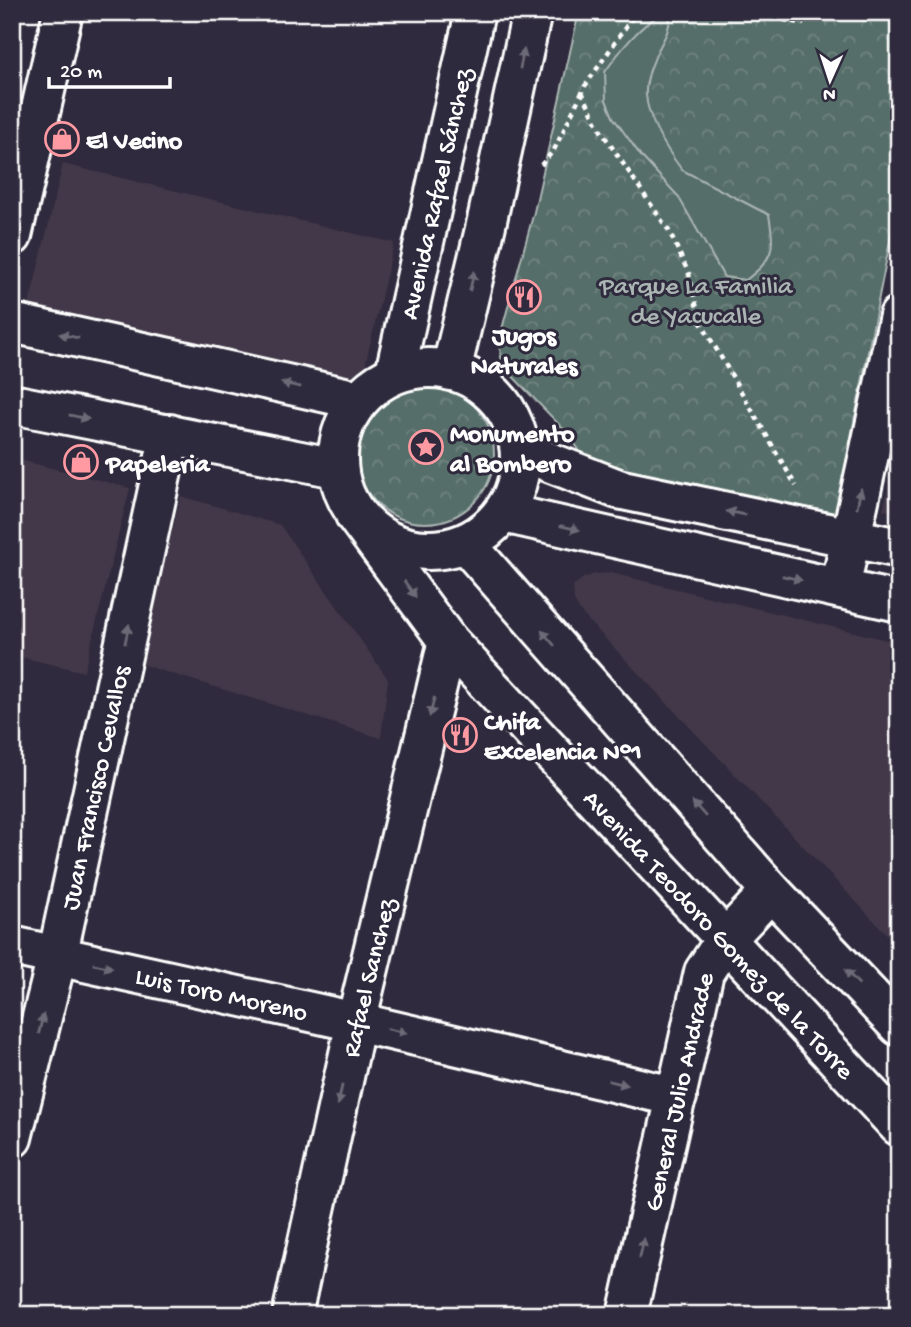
<svg xmlns="http://www.w3.org/2000/svg" width="911" height="1327" font-family="'Gochi Hand',sans-serif">
<style>
.built{fill:#433849}
.forest{fill:url(#forest-crowns);stroke:#abb6b4;stroke-width:2}
.pitch{fill:#576e69;stroke:#abb6b4;stroke-width:2}
.lines{fill:none;stroke-linecap:round;stroke-linejoin:round}
.minor-casing{stroke:#fff;stroke-width:44}
.major-casing{stroke:#fff;stroke-width:44}
.path{stroke:#fff;stroke-width:4.5;stroke-dasharray:5 5;stroke-linecap:butt}
.minor{stroke:#2f2a3d;stroke-width:38}
.major{stroke:#2f2a3d;stroke-width:38}
.oneway{fill:#6d6a77}
.labels{text-anchor:middle;stroke-width:6;stroke-linejoin:round;paint-order:stroke}
.poi-label{font-size:26px;font-weight:bold;fill:#fff;stroke:#2f2a3d;text-anchor:start}
.street-label{font-size:26px;fill:#fff;stroke:#2f2a3d}
.park-label{font-size:26px;fill:#abb6b4;stroke:#2f2a3d}
</style>
<defs>
<pattern id="forest-crowns" width="20" height="18" patternUnits="userSpaceOnUse" patternTransform="scale(1.75)"><rect width="20" height="18" fill="#576e69"/><path d="M2 6a3 3 0 1 1 6 0M12 15a3 3 0 1 1 6 0" fill="none" stroke="#708480"/></pattern>
</defs>
<rect width="100%" height="100%" fill="#2f2a3d"/>
<filter id="ink" filterUnits="userSpaceOnUse"><feTurbulence type="fractalNoise" baseFrequency=".0143" numOctaves="2"/><feDisplacementMap in="SourceGraphic" scale="14" xChannelSelector="R" yChannelSelector="G"/><feConvolveMatrix kernelMatrix="1 2 1 2 8 2 1 2 1" color-interpolation-filters="sRGB"/></filter>
<g filter="url(#ink)">
<g class="built">
<polygon points="63,164 394,243 360,387 28,309"/>
<polygon points="899,440 899,513 883,510"/>
<polygon points="12,458 130,488 84,672 12,655"/>
<polygon points="181,496 280,525 388,679 381,738 140,664"/>
<polygon points="611,573 899,643 899,947 582,614 574,601 573,586 583,578 595,574"/>
</g>
<g class="forest">
<polygon points="579,12 899,12 899,196 836,513 590,467 570,436 502,365 499,340 534,212"/>
<circle cx="425" cy="454" r="69"/>
</g>
<path class="pitch" d="M663 14 670 16C670 33 661 42 655 57 650 69 645 82 646 95 648 120 667 150 682 170L769 215C775 250 774 258 746 280L724 277 678 196 641 156 613 117 606 100 605 72C618 53 642 22 663 14Z"/>
<g class="lines">
<g class="minor-casing">
<g id="minor">
<polyline points="12,236 63,12"/>
<polyline points="451,371 486,225 532,12"/>
<path id="s1" d="M395 373 475 12"/>
<polyline points="840,588 899,316"/>
<path id="s2" d="M12 946 356 1022 677 1097"/>
<path id="s3" d="M12 1138 57 957 170 434"/>
<path id="s4" d="M292 1315 356 1022 448 641"/>
<path id="s5" d="M627 1315 704 972 725 940 771 891"/>
</g>
</g>
<g class="major-casing">
<g id="major">
<polyline points="12,323 358,400"/>
<circle cx="429" cy="459" r="91"/>
<polyline points="12,404 336,468"/>
<polyline points="521,451 618,489 899,548"/>
<polyline points="503,513 899,602"/>
<path id="s6" d="M355 515 448 641 899 1126"/>
<polyline points="466,544 771,891 899,1026"/>
</g>
</g>
<g class="path">
<polyline points="744,12 804,24"/>
<polyline points="582,92 601,131 669,231 689,274 700,321 796,486"/>
<polyline points="541,165 554,150 585,86 636,12"/>
</g>
<use href="#minor" class="minor"/>
<use href="#major" class="major"/>
</g>
<defs><path id="oneway-solid" d="M-6-.8H1V-3.2L6.5 0L1 3.2V.8H-6Z" transform="scale(1.75)"/></defs>
<g class="oneway">
<use href="#oneway-solid" transform="translate(522 59) rotate(-78)"/>
<use href="#oneway-solid" transform="translate(472 281) rotate(-77)"/>
<use href="#oneway-solid" transform="translate(69 336) rotate(-168)"/>
<use href="#oneway-solid" transform="translate(291 385) rotate(-168)"/>
<use href="#oneway-solid" transform="translate(79 417) rotate(11)"/>
<use href="#oneway-solid" transform="translate(859 498) rotate(-78)"/>
<use href="#oneway-solid" transform="translate(736 513) rotate(-168)"/>
<use href="#oneway-solid" transform="translate(570 528) rotate(13)"/>
<use href="#oneway-solid" transform="translate(792 578) rotate(13)"/>
<use href="#oneway-solid" transform="translate(410 589) rotate(54)"/>
<use href="#oneway-solid" transform="translate(127 634) rotate(-78)"/>
<use href="#oneway-solid" transform="translate(548 638) rotate(-131)"/>
<use href="#oneway-solid" transform="translate(432 707) rotate(104)"/>
<use href="#oneway-solid" transform="translate(699 809) rotate(-131)"/>
<use href="#oneway-solid" transform="translate(103 966) rotate(12)"/>
<use href="#oneway-solid" transform="translate(852 977) rotate(-134)"/>
<use href="#oneway-solid" transform="translate(41 1024) rotate(-76)"/>
<use href="#oneway-solid" transform="translate(397 1031) rotate(13)"/>
<use href="#oneway-solid" transform="translate(618 1083) rotate(13)"/>
<use href="#oneway-solid" transform="translate(340 1095) rotate(102)"/>
<use href="#oneway-solid" transform="translate(642 1248) rotate(-77)"/>
</g>
</g>
<defs>
<g id="shop-ring" transform="scale(1.75)"><circle r="9.5" fill="#2f2a3d" stroke="#ff9aa2" stroke-width="1.5"/><path d="M-5-2.5h2.3a2.7 3.5 0 0 1 5.4 0H5L5.5 6h-11ZM-1.5-2.5h3a1.5 2.3 0 0 0-3 0Z" fill="#ff9aa2"/></g>
<g id="restaurant-ring" transform="scale(1.75)"><circle r="9.5" fill="#2f2a3d" stroke="#ff9aa2" stroke-width="1.5"/><path d="M-5-6h1v4h1v-4h1v4h1v-4h1v5L-1.5 .5V6h-2V.5L-5-1ZM5-6V6H3V1.5H1.5Q1.5-4 5-6Z" fill="#ff9aa2"/></g>
<g id="sight-ring" transform="scale(1.75)"><circle r="9.5" fill="#2f2a3d" stroke="#ff9aa2" stroke-width="1.5"/><path d="M0-6L1.8-2.2L6-1.7L2.9 1.2L3.7 5.4L0 3.3L-3.7 5.4L-2.9 1.2L-6-1.7L-1.8-2.2Z" fill="#ff9aa2"/></g>
</defs>
<g fill-rule="evenodd">
<use href="#shop-ring" x="62" y="139"/>
<use href="#restaurant-ring" x="524" y="297"/>
<use href="#sight-ring" x="426" y="447"/>
<use href="#shop-ring" x="81" y="462"/>
<use href="#restaurant-ring" x="460" y="735"/>
</g>
<g class="labels">
<g class="poi-label">
<text x="86" y="148">El Vecino</text>
<text x="524" y="343" text-anchor="middle">Jugos<tspan x="524" dy="30">Naturales</tspan></text>
<text x="450" y="441">Monumento<tspan x="450" dy="30">al Bombero</tspan></text>
<text x="106" y="471">Papeleria</text>
<text x="484" y="729">Chifa<tspan x="484" dy="30">Excelencia N°1</tspan></text>
</g>
<g class="street-label">
<text dy="9" stroke="none"><textPath href="#s1" startOffset="184">Avenida Rafael Sánchez</textPath></text>
<text dy="9" stroke="none"><textPath href="#s3" startOffset="360">Juan Francisco Cevallos</textPath></text>
<text dy="9" stroke="none"><textPath href="#s6" startOffset="556">Avenida Teodoro Gomez de la Torre</textPath></text>
<text dy="9" stroke="none"><textPath href="#s4" startOffset="346">Rafael Sanchez</textPath></text>
<text dy="9" stroke="none"><textPath href="#s2" startOffset="215">Luis Toro Moreno</textPath></text>
<text dy="9" stroke="none"><textPath href="#s5" startOffset="229">General Julio Andrade</textPath></text>
</g>
<g class="park-label">
<text x="696" y="293">Parque La Familia<tspan x="696" dy="30">de Yacucalle</tspan></text>
</g>
</g>
<rect width="911" height="1327" fill="none" stroke="#2f2a3d" stroke-width="42"/>
<rect x="21" y="21" width="869" height="1285" fill="none" stroke="#fff" stroke-width="2.5" filter="url(#ink)"/>
<g transform="translate(830 80) rotate(183)" stroke="#2f2a3d" stroke-width="5" paint-order="stroke">
<path d="M0-5L12 26L0 18L-12 26Z" fill="#ffffff"/>
<text y="-10" font-size="19" font-weight="bold" text-anchor="middle" fill="#ffffff">N</text>
</g>
<path d="M49 77v10h121v-10" fill="none" stroke="#ffffff" stroke-width="3.5"/>
<text x="60" y="77" font-size="21" fill="#ffffff" stroke="#2f2a3d" stroke-width="5" paint-order="stroke">20 m</text>
</svg>
